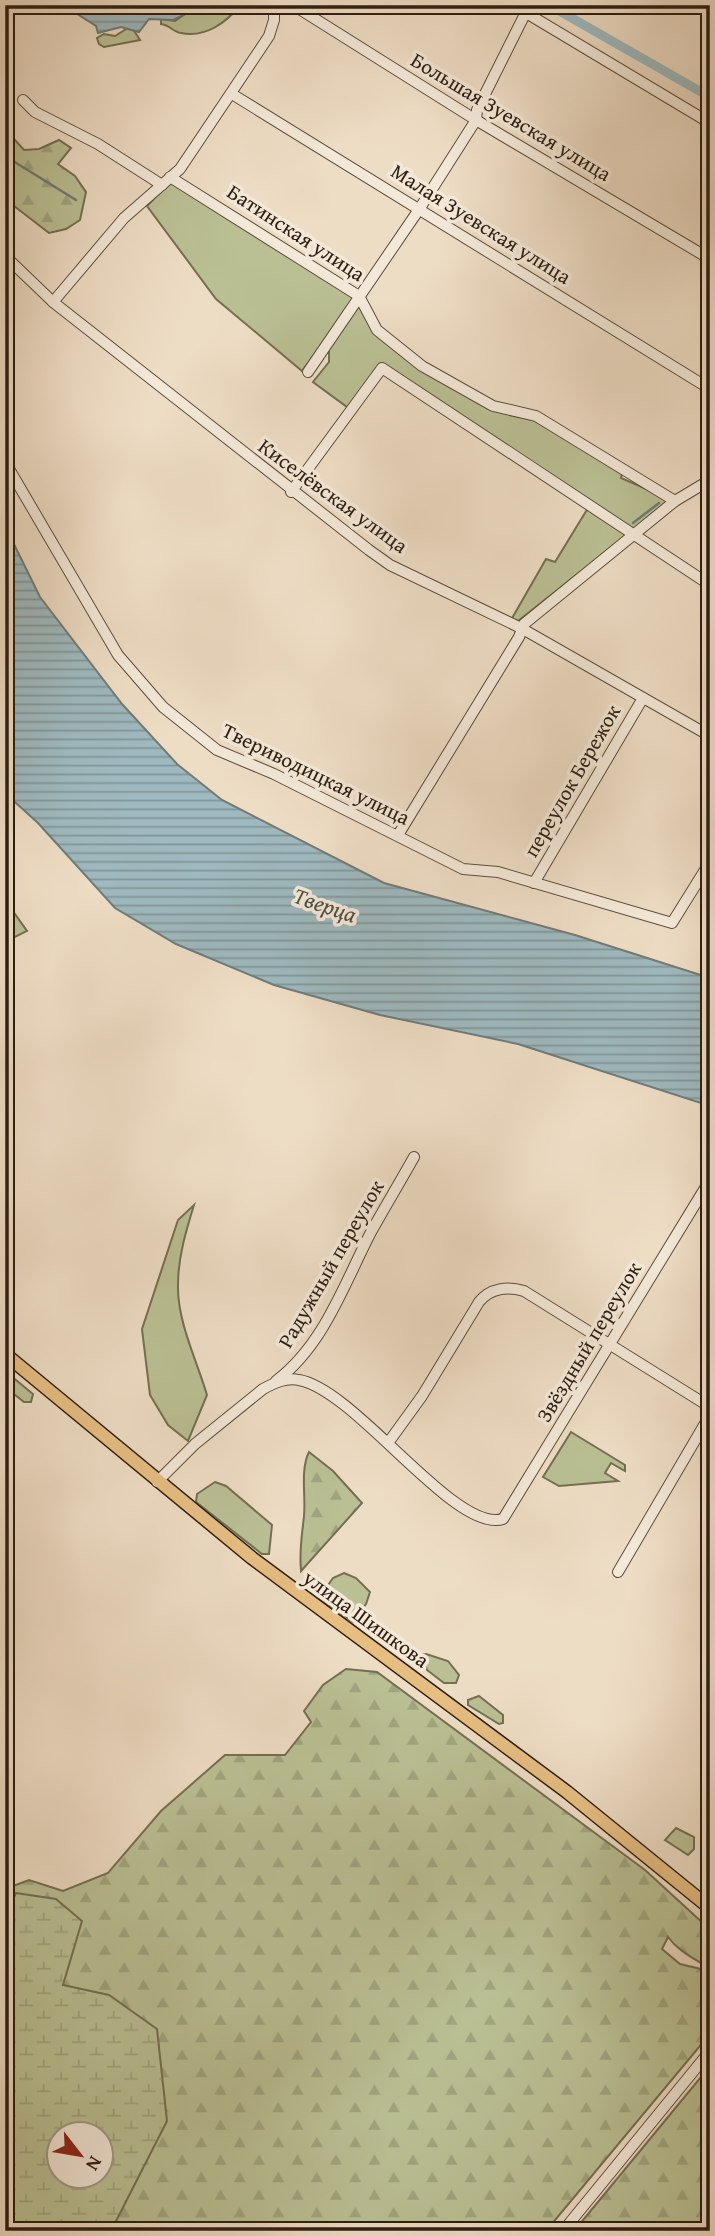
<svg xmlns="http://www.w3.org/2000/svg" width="715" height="2236" font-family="'Gentium Book Plus',serif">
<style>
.grass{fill:#bac094;stroke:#746f52;stroke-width:2}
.forest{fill:url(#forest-firs);stroke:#746f52;stroke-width:2;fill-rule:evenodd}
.wetland{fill:url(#wetland-marsh);stroke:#746f52;stroke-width:2;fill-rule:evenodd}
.water{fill:url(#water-rules);stroke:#717b79;stroke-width:2}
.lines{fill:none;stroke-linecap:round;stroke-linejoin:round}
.stream{stroke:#717b79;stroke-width:2.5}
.canal{stroke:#9eb9bf;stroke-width:9}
.minor-casing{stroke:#5d4e3d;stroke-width:12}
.major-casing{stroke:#2d1e10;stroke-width:15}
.minor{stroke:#f4e9d9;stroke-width:10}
.major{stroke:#e7be82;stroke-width:12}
.labels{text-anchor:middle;stroke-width:7;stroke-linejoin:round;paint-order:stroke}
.street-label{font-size:21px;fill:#2d1e10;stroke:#f4e9d9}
.water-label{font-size:23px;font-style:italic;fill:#4f4c45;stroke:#f4e9d9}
</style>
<defs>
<pattern id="forest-firs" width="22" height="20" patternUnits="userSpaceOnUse" patternTransform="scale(1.75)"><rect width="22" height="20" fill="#bac094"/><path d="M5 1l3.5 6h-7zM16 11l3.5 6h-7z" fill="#a0a57f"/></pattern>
<pattern id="wetland-marsh" width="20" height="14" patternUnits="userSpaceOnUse" patternTransform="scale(1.75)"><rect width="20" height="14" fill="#bac094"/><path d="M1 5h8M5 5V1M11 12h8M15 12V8" fill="none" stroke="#a0a57f"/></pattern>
<pattern id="water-rules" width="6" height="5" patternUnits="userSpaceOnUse" patternTransform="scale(1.75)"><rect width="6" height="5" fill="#9eb9bf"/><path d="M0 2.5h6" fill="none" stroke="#81969a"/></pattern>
</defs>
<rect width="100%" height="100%" fill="#eeddc5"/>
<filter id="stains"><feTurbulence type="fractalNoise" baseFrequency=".00286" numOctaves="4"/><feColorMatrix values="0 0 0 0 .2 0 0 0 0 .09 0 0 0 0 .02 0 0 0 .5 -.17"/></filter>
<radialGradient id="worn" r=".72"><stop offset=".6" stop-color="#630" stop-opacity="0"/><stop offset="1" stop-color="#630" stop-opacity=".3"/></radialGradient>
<g class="grass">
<path d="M198 5H241C226 22 207 38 181 33 173 32 170 25 161 24V19L175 21Z"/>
<polygon points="131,26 140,40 104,47 99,44 97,38 104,34 115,36"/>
<polygon points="171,181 349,293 355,300 302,371 216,299 147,206"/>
<polygon points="360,303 375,332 492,408 537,419 622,474 621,478 671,500 635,529 627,527 382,365 352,408 347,407 313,382 329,362 329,347"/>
<polygon points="588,508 627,535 518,621 511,620 546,559 555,562"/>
<polygon points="5,900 27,931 5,942"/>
<path d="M194 1205C186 1231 178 1257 178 1285 177 1321 197 1361 207 1395L188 1441 168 1425 150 1395 142 1329 178 1220Z"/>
<polygon points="5,1371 33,1394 31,1402 24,1402 5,1387"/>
<polygon points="571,1432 625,1465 625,1471 611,1463 605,1473 618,1481 559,1486 543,1477"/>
<polygon points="215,1482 226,1486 272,1525 269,1554 262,1554 196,1502 197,1494"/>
<polygon points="344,1573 356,1578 370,1592 366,1604 353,1622 319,1598 333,1578"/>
<polygon points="426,1654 448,1661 459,1675 456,1683 444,1683 427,1670 422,1655"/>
<polygon points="479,1696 503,1715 503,1723 499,1724 468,1705 468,1700"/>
<polygon points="676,1828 694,1837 694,1849 688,1855 665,1840"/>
</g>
<g class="forest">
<polygon points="5,129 24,150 39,149 59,140 71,148 58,164 75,176 86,192 80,220 66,229 49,233 5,199"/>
<path d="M309 1452 333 1471 362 1503 301 1571C299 1549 302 1536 304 1516 306 1495 300 1470 309 1452Z"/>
<path d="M346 1669 377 1672 645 1870 705 1925V1936L710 1940V1969C694 1958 679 1952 668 1937L662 1949 680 1964 705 1970 710 1978V2034L546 2231H101L33 2176 5 2120V1889L29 1880 63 1891 108 1873 161 1811 225 1755H285L311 1722 304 1711 323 1685ZM60 2134H102V2176H60Z"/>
<polygon points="710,2066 710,2231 574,2231"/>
</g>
<path class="wetland" d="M16 1893 56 1899 82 1921 63 1985 109 1995 157 2029 167 2121 111 2231H5V1914ZM60 2134H102V2176H60Z"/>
<g class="water">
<polygon points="63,5 101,5 116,11 133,5 205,5 173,20 149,19 139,32 121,27 98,33 96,26"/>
<polygon points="5,526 40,597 122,704 177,764 222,800 384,883 575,935 710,978 710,1106 518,1044 380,1015 274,985 176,944 115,908 38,823 5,793"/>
</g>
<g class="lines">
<g class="stream">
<polyline points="5,156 76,200"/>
<polyline points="633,523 659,503"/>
</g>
<polyline class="canal" points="549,5 710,97"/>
<g class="minor-casing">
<g id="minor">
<polyline points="293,5 476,120 710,259"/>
<polyline points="513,5 710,123"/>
<polyline points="232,94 710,389"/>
<polyline points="23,100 35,112 98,144 162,185"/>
<polyline points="170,177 359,296 377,330 422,366 493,406 536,416 675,501"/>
<polyline points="5,256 53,302 369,550 390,565 521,628 710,736"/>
<polyline points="53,302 124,218 180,169 269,36 274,20 274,5"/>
<polyline points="308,372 420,208 476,120 477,110 526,12"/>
<polyline points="5,462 118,655 163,707 217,750 274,774 463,869 498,872 672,923 710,862"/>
<polyline points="291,492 382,368 710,585"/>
<polyline points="398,835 519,637 524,624 675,501 710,480"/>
<polyline points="534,883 643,698"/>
<path d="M276 1381C324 1345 344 1284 371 1232 385 1207 400 1182 414 1157"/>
<path d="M388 1443 422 1396 479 1302C490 1288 508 1286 524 1291L710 1407"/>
<path d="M157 1482 195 1444 263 1389C274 1383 286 1377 299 1380 356 1390 455 1534 503 1519L710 1180"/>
<polyline points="618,1572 710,1415"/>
<polyline points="563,2231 710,2051"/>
</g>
</g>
<g class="major-casing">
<polyline id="major" points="5,1354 252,1558 567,1792 710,1908"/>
</g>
<use href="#minor" class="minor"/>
<use href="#major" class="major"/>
</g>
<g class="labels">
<g class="street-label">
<text transform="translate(511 117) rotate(31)" y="7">Большая Зуевская улица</text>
<text transform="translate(481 224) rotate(32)" y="7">Малая Зуевская улица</text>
<text transform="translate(296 233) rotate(33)" y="7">Батинская улица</text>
<text transform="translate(333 496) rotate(36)" y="7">Киселёвская улица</text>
<text transform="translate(316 774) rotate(26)" y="7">Твериводицкая улица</text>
<text transform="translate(572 781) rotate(-60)" y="7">переулок Бережок</text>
<text transform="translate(331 1264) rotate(-60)" y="7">Радужный переулок</text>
<text transform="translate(589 1342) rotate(-59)" y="7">Звёздный переулок</text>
<text transform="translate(366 1619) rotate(36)" y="7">улица Шишкова</text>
</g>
<g class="water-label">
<text transform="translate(325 905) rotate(19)" y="8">Тверца</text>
</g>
</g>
<rect width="715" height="2236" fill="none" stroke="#eeddc5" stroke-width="28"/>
<rect x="7" y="7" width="701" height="2222" fill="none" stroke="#2d1e10" stroke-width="3.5"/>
<rect x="14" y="14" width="687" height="2208" fill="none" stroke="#2d1e10" stroke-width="2"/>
<g transform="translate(80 2155) rotate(121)"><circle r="33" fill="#f4e9d9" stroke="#a49889" stroke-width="2"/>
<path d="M0-5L12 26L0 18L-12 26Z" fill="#8f2418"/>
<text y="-10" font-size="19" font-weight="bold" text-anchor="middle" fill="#2d1e10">N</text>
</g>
<rect width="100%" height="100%" filter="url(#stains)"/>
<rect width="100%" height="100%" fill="url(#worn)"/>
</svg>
